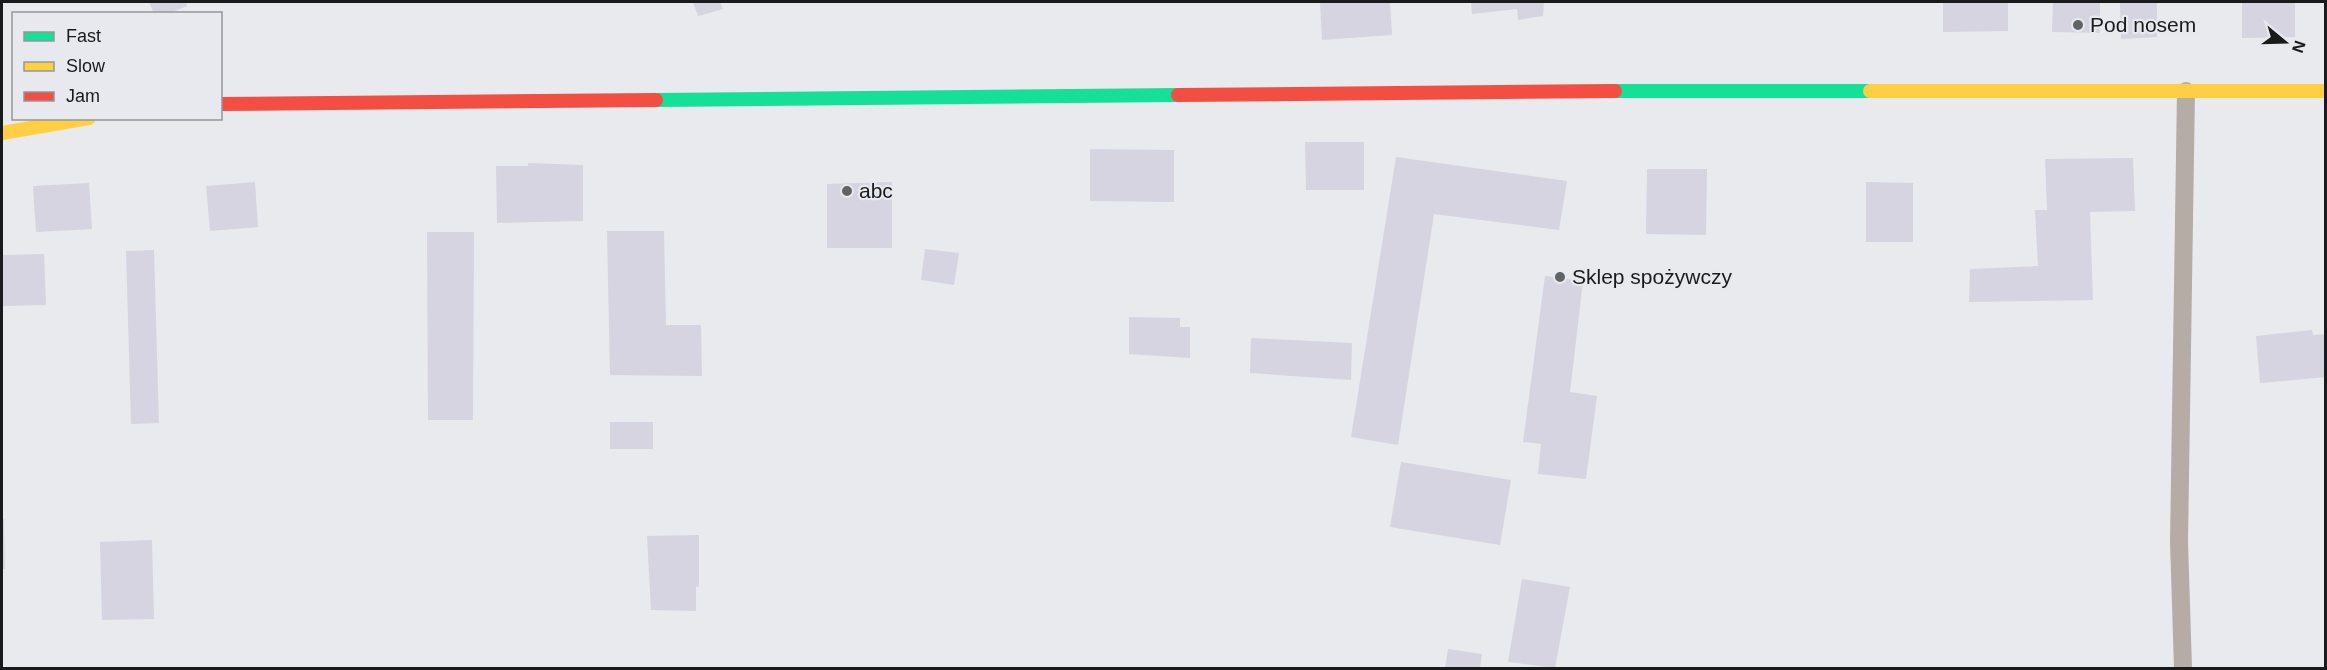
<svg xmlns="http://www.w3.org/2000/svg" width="2327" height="670" font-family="Arial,sans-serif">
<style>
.building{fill:#d5d4e0}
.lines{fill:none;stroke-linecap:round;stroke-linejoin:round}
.lane{stroke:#b5aca6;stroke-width:18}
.fast{stroke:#16e098;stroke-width:14}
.slow{stroke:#ffcf43;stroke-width:14}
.jam{stroke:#f24e42;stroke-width:14}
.poi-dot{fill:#626365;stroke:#e7e9ef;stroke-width:2}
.labels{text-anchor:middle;stroke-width:4.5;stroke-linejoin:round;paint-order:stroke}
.poi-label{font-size:21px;fill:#191a1c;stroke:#e7e9ef;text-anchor:start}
</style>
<rect width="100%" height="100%" fill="#e9eaed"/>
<g class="building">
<polygon points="149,2 186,2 187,6 168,14 154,14"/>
<polygon points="693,2 720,2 723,9 698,16"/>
<polygon points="1320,2 1390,2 1392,35 1322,40"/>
<polygon points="1471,2 1544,2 1543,16 1518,20 1517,9 1472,14"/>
<polygon points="1943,2 2008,2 2008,31 1943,32"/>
<polygon points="2053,2 2100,2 2100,33 2052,32"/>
<polygon points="2120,2 2157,2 2157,37 2121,39"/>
<polygon points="2242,2 2295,2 2295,37 2242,38"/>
<polygon points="1305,142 1364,142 1364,190 1306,190"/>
<polygon points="1090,149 1174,150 1174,202 1090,201"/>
<polygon points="1396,157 1567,181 1559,230 1434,214 1398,445 1351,437"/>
<polygon points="2133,158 2135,211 2090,212 2093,300 1969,302 1970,269 2038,266 2035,210 2047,210 2045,159"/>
<polygon points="528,163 583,165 583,221 497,223 496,166 528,166"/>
<polygon points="1647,169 1707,169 1706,235 1646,234"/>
<polygon points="255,182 258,227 210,231 206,186"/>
<polygon points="892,182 892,248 827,248 827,184"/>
<polygon points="1866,182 1913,183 1913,242 1866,242"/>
<polygon points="89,183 92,229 36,232 33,186"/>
<polygon points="607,231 664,231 666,325 701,325 702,376 610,375"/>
<polygon points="427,232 474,232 473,420 428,420"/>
<polygon points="925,249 959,253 954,285 921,280"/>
<polygon points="154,250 159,423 131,424 126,251"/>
<polygon points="44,254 46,305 2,306 2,255"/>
<polygon points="1545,276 1583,281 1570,392 1597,396 1586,479 1538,474 1541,444 1523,442"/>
<polygon points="1129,317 1180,318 1180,327 1190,327 1190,358 1129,354"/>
<polygon points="2312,330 2313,335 2326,334 2326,377 2260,383 2256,336"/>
<polygon points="1251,338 1352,343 1351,380 1250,373"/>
<rect x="610" y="422" width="43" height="27"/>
<polygon points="1401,462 1511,480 1500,545 1390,527"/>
<polygon points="2,519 4,519 5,569 2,569"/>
<polygon points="699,535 699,586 696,587 696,611 651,610 647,536"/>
<polygon points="152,540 154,619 102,620 100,542"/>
<polygon points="1522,579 1570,587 1555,668 1508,662"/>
<polygon points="1448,649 1482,654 1480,668 1445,668"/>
</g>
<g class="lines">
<polyline class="lane" points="2183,668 2179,542 2186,91"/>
<g class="fast">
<polyline points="1615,91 1870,91"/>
<polyline points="656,100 1178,95"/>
</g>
<g class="slow">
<polyline points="1870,91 2326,91"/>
<polyline points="2,133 89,118"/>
</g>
<g class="jam">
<polyline points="1178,95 1615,91"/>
<polyline points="220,104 656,100"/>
</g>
</g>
<g class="poi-dot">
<circle cx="2078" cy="25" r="6"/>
<circle cx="847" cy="191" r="6"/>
<circle cx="1560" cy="277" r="6"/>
</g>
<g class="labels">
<g class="poi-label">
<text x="2090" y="32">Pod nosem</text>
<text x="859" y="198">abc</text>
<text x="1572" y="284">Sklep spożywczy</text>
</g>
</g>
<rect width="2327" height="670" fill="none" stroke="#191a1c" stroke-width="6"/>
<rect x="12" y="12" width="210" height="108" fill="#e7e9ef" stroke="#95969b" stroke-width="1.5"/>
<rect x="24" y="32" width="30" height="9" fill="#16e098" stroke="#95969b" stroke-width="1.5"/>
<text x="66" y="42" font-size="18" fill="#191a1c">Fast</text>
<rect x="24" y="62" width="30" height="9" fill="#ffcf43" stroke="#95969b" stroke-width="1.5"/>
<text x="66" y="72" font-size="18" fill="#191a1c">Slow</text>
<rect x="24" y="92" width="30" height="9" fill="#f24e42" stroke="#95969b" stroke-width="1.5"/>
<text x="66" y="102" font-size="18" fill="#191a1c">Jam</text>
<g transform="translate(2285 42) rotate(109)" stroke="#e7e9ef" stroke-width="4.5" paint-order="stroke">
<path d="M0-4.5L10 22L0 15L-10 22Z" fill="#191a1c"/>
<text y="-9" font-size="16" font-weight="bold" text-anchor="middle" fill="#191a1c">N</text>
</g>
</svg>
